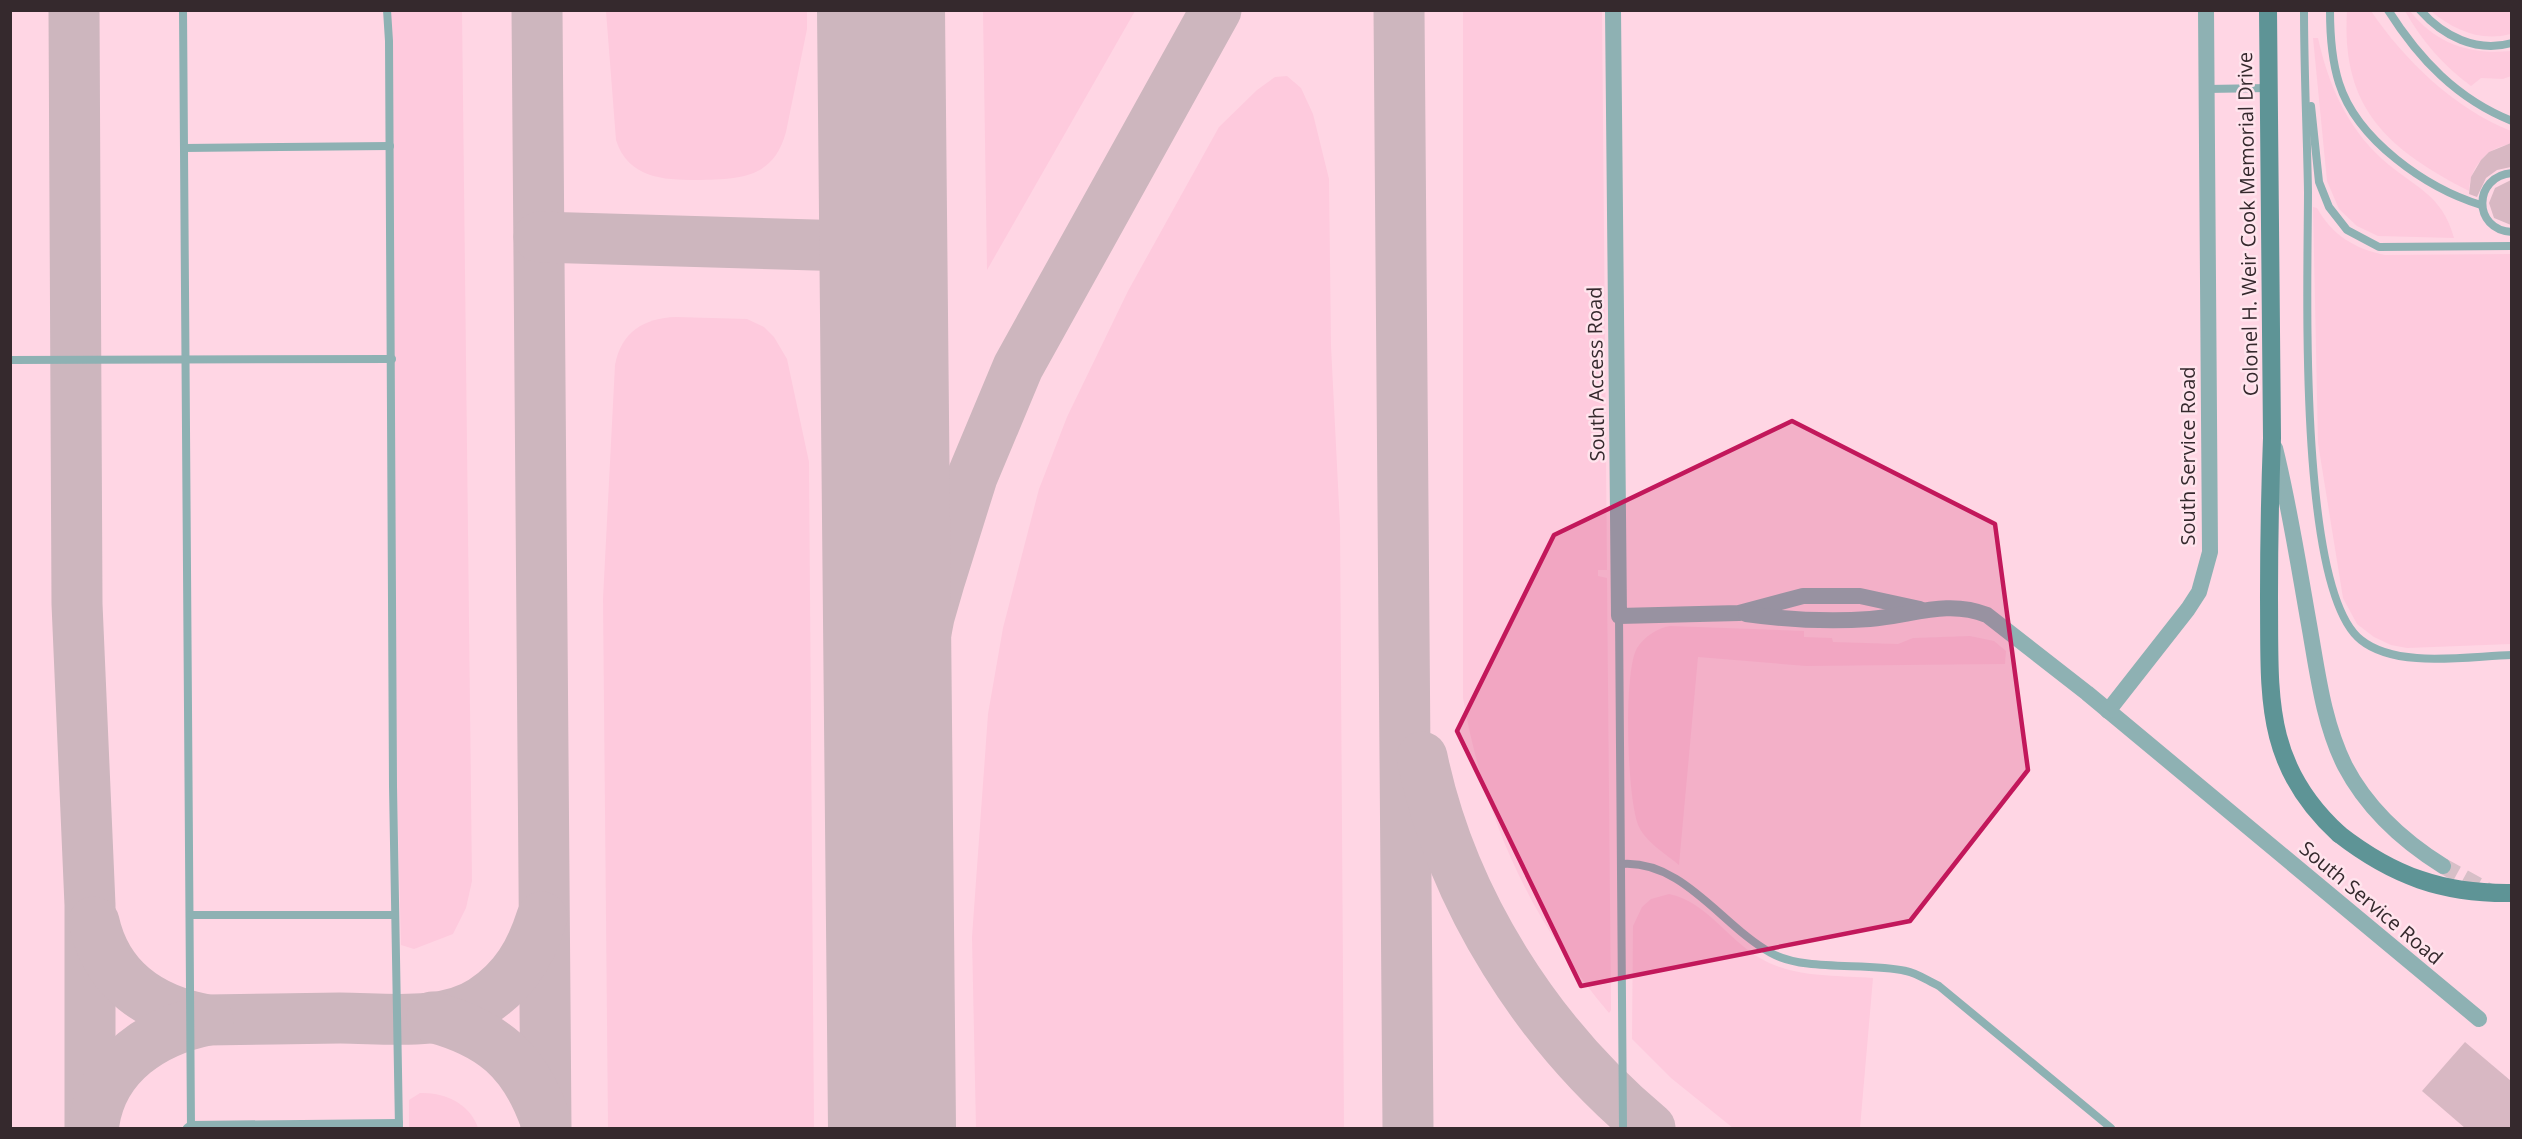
<svg xmlns="http://www.w3.org/2000/svg" width="2522" height="1139" font-family="'Open Sans',sans-serif">
<style>
.built{fill:#ffd6e4}
.green{fill:#fecadd}
.lines{fill:none;stroke-linecap:round;stroke-linejoin:round}
.taxiway{stroke:#cdb6be;stroke-width:51}
.runway{stroke:#cdb6be;stroke-width:128}
.building{fill:#d8b8c3}
.street-tunnel{stroke:#d7bfc7;stroke-width:16;stroke-dasharray:16 8;stroke-linecap:butt}
.lane{stroke:#8eb1b3;stroke-width:8}
.street{stroke:#8eb1b3;stroke-width:16}
.secondary{stroke:#5e9496;stroke-width:18}
.secondary-bridge{stroke:#5e9496;stroke-width:18}
.marked{fill:#c2185b;fill-opacity:0.2;stroke:#c2185b;stroke-width:4.5;stroke-linejoin:round}
.labels{text-anchor:middle;stroke-width:5;stroke-linejoin:round;paint-order:stroke}
.street-label{font-size:20px;fill:#35292d;stroke:#ffe4ed}
</style>
<rect width="100%" height="100%" fill="#ffe4ed"/>
<polygon class="built" points="10,11 2511,11 2511,1128 11,1128"/>
<g class="green">
<polygon points="388,11 462,11 472,881 466,908 453,934 414,949 401,945 393,634"/>
<path d="M606 11H807V29L786 132C773 180 738 179 696 180 663 180 628 178 616 140Z"/>
<polygon points="983,11 1135,11 987,270"/>
<path d="M1463 11H1602L1607 570H1598V576L1607 578 1611 1010 1609 1013C1530 920 1484 817 1463 698Z"/>
<path d="M2347 11H2371C2404 60 2455 109 2511 131V144C2487 147 2470 167 2469 191 2388 149 2341 109 2347 11Z"/>
<path d="M2405 11H2410C2436 44 2470 55 2511 51V76L2503 79 2481 78 2471 86C2443 65 2422 41 2405 11Z"/>
<path d="M2431 11H2511V34C2480 42 2454 30 2431 11Z"/>
<path d="M2313 38H2318C2328 84 2347 127 2382 159 2413 187 2442 193 2454 238L2378 236 2357 226 2339 209 2327 181Z"/>
<polygon points="1287,76 1301,88 1313,114 1329,179 1331,346 1340,525 1344,1128 976,1128 972,937 988,714 1003,628 1039,489 1067,417 1128,291 1219,127 1257,90 1275,77"/>
<path d="M2313 207 2317 208C2332 235 2355 249 2385 255L2511 254V644L2407 648 2391 645 2374 637 2357 624 2343 598 2318 443Z"/>
<path d="M676 317 747 319 764 327 774 337 787 359 809 462 814 1128H608L603 599 615 365C621 332 644 318 676 317Z"/>
<path d="M1670 626 1804 631V637L1832 638 1833 642 1898 644 1913 638 1970 636 1994 641 2006 651 2005 664 1806 666 1698 657 1679 865C1667 855 1646 842 1639 827 1627 802 1623 672 1637 648 1644 637 1657 628 1670 626Z"/>
<path d="M1669 894C1707 902 1728 940 1760 958 1793 978 1836 975 1873 978L1860 1128H1733L1671 1078 1632 1039 1633 926 1642 907 1651 899Z"/>
<path d="M420 1093C445 1092 470 1104 478 1128H409V1100Z"/>
</g>
<g class="lines">
<g class="taxiway">
<polyline points="74,10 77,604 90,905 90,1128"/>
<polyline points="537,10 546,1128"/>
<polyline points="1399,10 1408,1128"/>
<polyline points="539,237 885,247"/>
<path d="M1422 757C1452 901 1538 1035 1650 1128"/>
<path d="M94 922C107 981 151 1010 208 1020 252 1019 296 1019 340 1018 385 1018 444 1027 483 1001 515 980 531 952 542 917"/>
<path d="M432 1017C492 1033 524 1060 545 1119"/>
<polyline points="891,1095 898,808 911,709 929,617 940,579 972,477 1018,367 1216,10"/>
<path d="M94 1123C103 1063 154 1031 208 1020"/>
</g>
<polyline class="runway" points="881,10 892,1128"/>
</g>
<g class="building">
<polygon points="2511,143 2511,167 2497,170 2486,178 2477,197 2469,194 2471,177 2481,160 2489,152"/>
<polygon points="2511,180 2511,225 2494,218 2489,203 2495,188"/>
<polygon points="2465,1042 2511,1081 2511,1128 2465,1128 2422,1091"/>
</g>
<g class="lines">
<polyline class="street-tunnel" points="2443,866 2492,893"/>
<g class="lane">
<polyline points="183,10 191,1128"/>
<polyline points="387,10 389,41 393,786 399,1128"/>
<path d="M2304 10C2304 71 2307 131 2308 192 2308 277 2297 590 2361 640 2397 669 2468 656 2512 655"/>
<path d="M2330 10C2330 34 2332 61 2339 83 2357 140 2426 188 2481 205"/>
<path d="M2388 10C2419 59 2457 99 2512 121"/>
<path d="M2420 10C2443 36 2476 53 2512 43"/>
<polyline points="2206,89 2269,88"/>
<polyline points="2311,106 2319,182 2329,207 2347,230 2379,247 2512,246"/>
<polyline points="184,148 390,146"/>
<path d="M2512 173C2473 176 2472 230 2512 232"/>
<polyline points="10,360 392,359"/>
<polyline points="1619,616 1623,1128"/>
<path d="M1622 864C1683 860 1722 926 1771 953 1805 972 1866 962 1906 971 1917 973 1928 981 1939 986L2111 1128"/>
<polyline points="190,915 395,915"/>
<polyline points="187,1128 191,1125 399,1123"/>
</g>
<g class="street">
<polyline points="1613,10 1619,616 1739,613 1803,596 1860,596 1920,609"/>
<path d="M2275 448C2290 508 2299 569 2310 630 2318 676 2324 724 2345 766 2367 808 2403 841 2443 866"/>
<path d="M1746 614C1789 620 1826 622 1870 619 1911 616 1947 599 1987 615L2087 693 2479 1019"/>
<polyline points="2108,711 2188,609 2199,592 2210,552 2206,10"/>
</g>
<path class="secondary" d="M2268 10 2272 438C2270 491 2269 545 2269 598 2270 693 2262 764 2339 834"/>
<path class="secondary-bridge" d="M2339 834C2393 876 2443 894 2512 893"/>
</g>
<path class="marked" d="M1792 421 1995 524 2028 770 1910 921 1581 986 1457 731 1554 535Z"/>
<g class="labels">
<g class="street-label">
<text transform="translate(2248 224) rotate(-91)" y="7">Colonel H. Weir Cook Memorial Drive</text>
<text transform="translate(1596 374) rotate(-91)" y="7">South Access Road</text>
<text transform="translate(2188 456) rotate(-90)" y="7">South Service Road</text>
<text transform="translate(2371 903) rotate(40)" y="7">South Service Road</text>
</g>
</g>
<rect width="2522" height="1139" fill="none" stroke="#35292d" stroke-width="24"/>
</svg>
